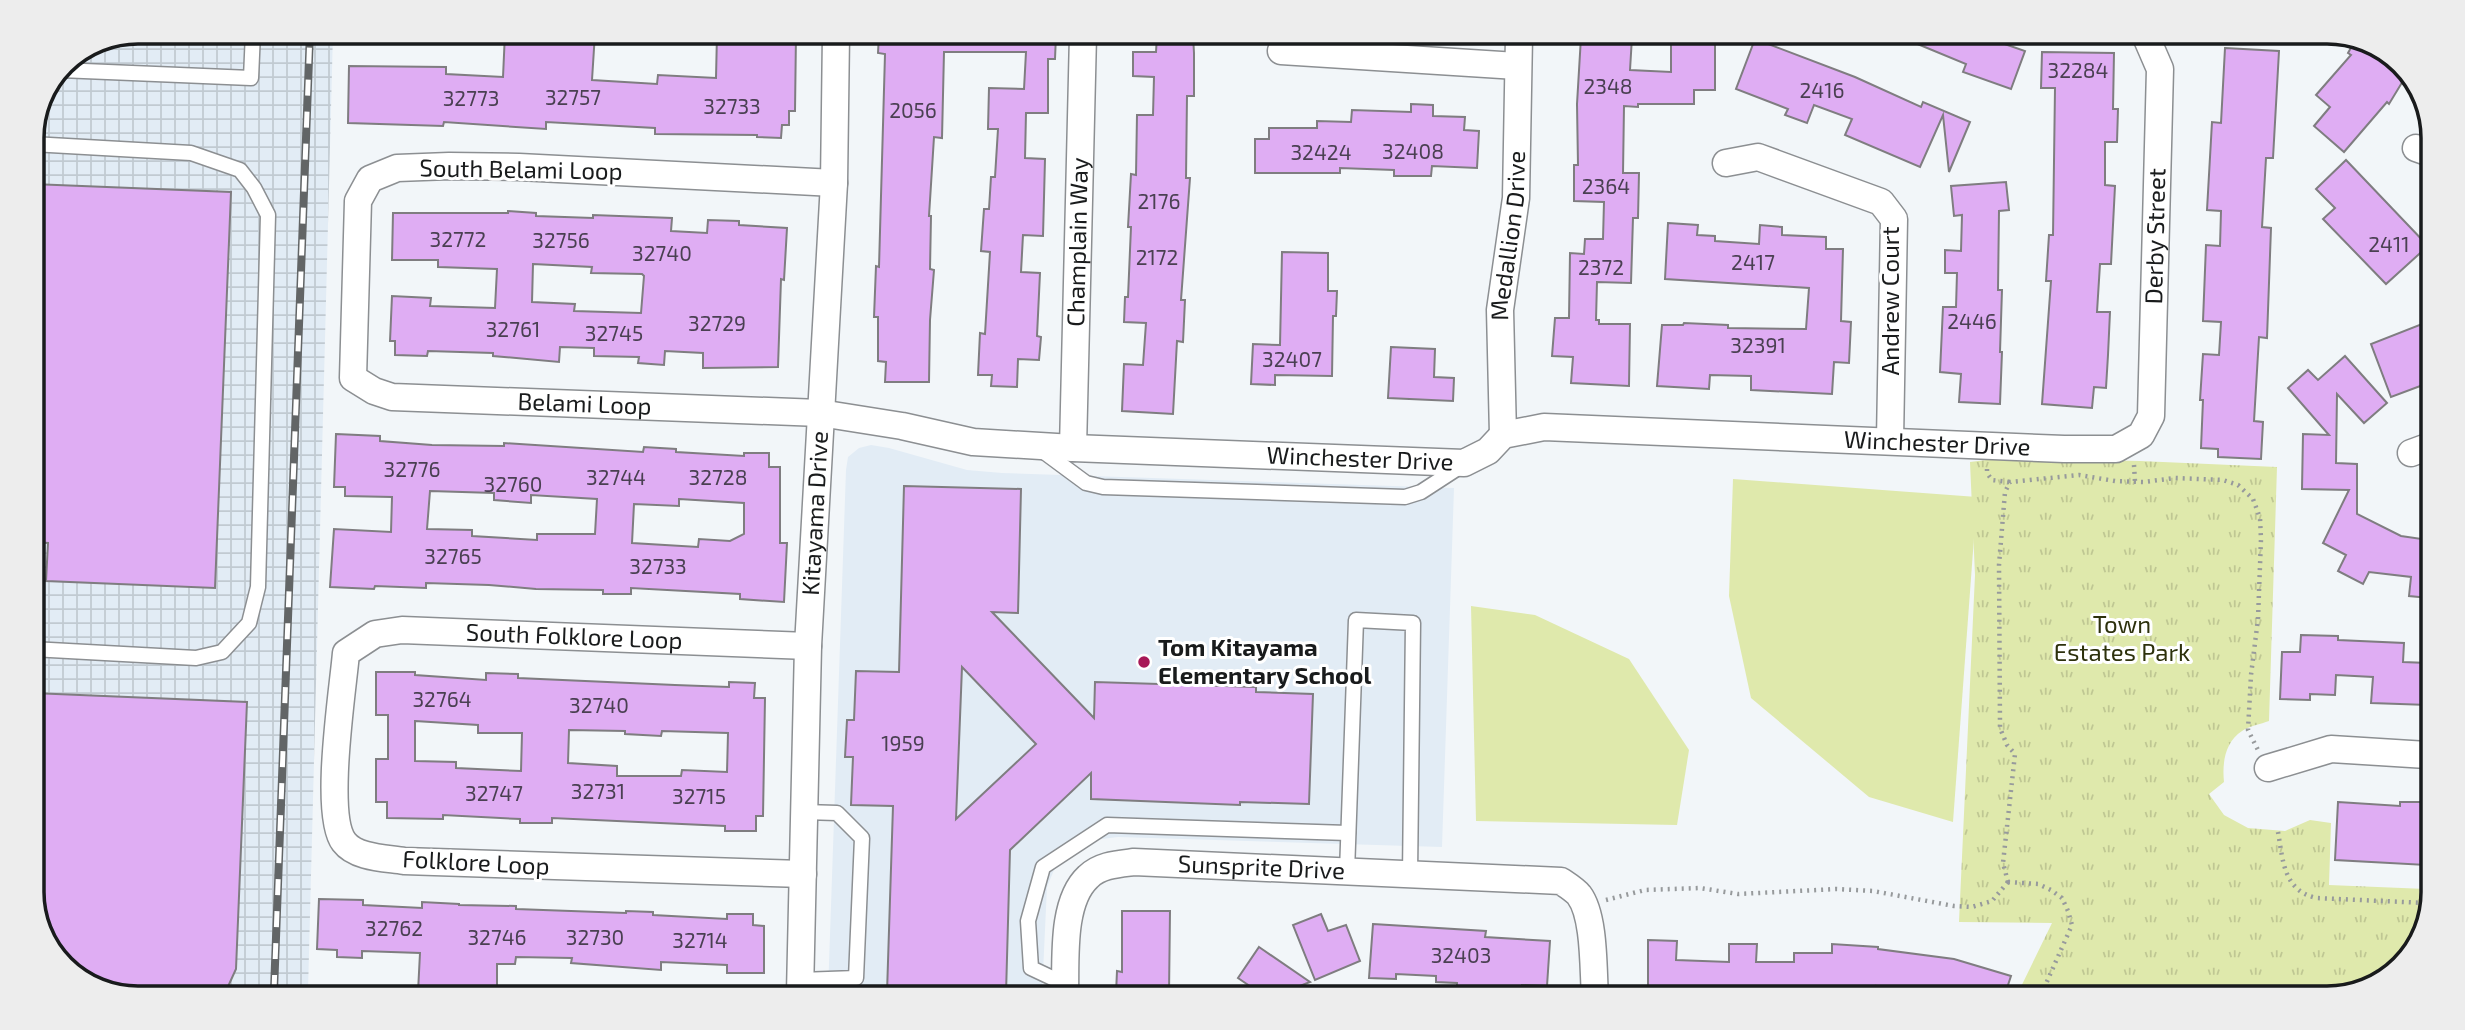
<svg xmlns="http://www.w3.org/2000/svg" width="2465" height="1030" font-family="'Exo 2',sans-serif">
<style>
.built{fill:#e2ecf5}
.industrial{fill:url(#industrial-grid)}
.grass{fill:#dfe9ac}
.park{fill:url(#park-tufts)}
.building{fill:#dfadf3;stroke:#7f7d80;stroke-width:2;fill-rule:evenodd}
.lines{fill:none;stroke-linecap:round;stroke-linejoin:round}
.service-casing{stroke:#8c8f92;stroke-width:17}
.minor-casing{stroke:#8c8f92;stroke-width:29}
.path{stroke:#979a9c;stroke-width:4.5;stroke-dasharray:2 5;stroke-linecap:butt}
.service{stroke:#fff;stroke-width:14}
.minor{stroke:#fff;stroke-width:26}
.rail-casing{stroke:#626566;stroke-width:8}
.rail{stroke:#fff;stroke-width:5;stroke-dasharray:16;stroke-linecap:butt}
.poi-dot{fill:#a71857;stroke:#fff;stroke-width:2.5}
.labels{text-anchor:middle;stroke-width:6;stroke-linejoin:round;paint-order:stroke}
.number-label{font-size:21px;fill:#4a4052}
.street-label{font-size:24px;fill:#191b1c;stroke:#fff}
.park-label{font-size:24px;fill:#2d310c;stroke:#fff}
.poi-label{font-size:24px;font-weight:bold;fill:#191b1c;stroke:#fff;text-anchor:start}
.rim{fill:none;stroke:#191b1c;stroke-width:3.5}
</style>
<defs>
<pattern id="industrial-grid" width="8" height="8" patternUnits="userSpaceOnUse" patternTransform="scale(1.75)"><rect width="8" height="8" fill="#e2ecf5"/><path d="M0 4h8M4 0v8" fill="none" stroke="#c1cad1"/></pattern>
<pattern id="park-tufts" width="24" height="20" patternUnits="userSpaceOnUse" patternTransform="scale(1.75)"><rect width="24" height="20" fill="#dfe9ac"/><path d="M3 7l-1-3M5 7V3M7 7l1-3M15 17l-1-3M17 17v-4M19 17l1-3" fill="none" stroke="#bfc793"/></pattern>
</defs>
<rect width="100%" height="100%" fill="#f2f6f9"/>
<polygon class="built" points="871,445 889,448 967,470 1002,473 1454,488 1442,847 1118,837 1094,840 1074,850 1054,870 1047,887 1042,994 828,993 846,470 848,457 859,448"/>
<polygon class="industrial" points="138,32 333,32 308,991 98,991 53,957 32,899 32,131 63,62"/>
<g class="grass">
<polygon points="1733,479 1977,497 1953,822 1869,797 1751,698 1729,596"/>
<polygon points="1471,606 1535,615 1629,659 1689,750 1677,825 1476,821"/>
</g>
<path class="park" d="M2002 458 2140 461 2277 467 2269 721C2261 724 2249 726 2242 731 2225 742 2222 763 2224 782L2209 794 2224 815 2248 828 2285 831 2310 820 2331 823 2329 885 2426 889V932L2386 980 2327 998 2016 997 2052 923 1959 922 1975 575 1970 462Z"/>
<g class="building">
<polygon points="505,33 595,33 592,80 657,84 658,75 716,78 717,34 796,34 795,111 789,111 789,125 782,125 781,138 757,137 757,135 655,134 655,128 546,122 546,129 444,122 443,126 348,123 349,66 446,67 446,74 503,77"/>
<polygon points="879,34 1056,35 1055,59 1048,59 1048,113 1026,113 1025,158 1045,159 1043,236 1023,235 1021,272 1040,273 1037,336 1041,337 1039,360 1018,359 1017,387 991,386 992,375 978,375 980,333 985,334 990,252 981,251 984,209 989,209 991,177 995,177 998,129 988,129 989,88 1024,89 1026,52 944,52 942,138 934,137 929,216 931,216 930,269 934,270 930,320 929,382 885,382 886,362 878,361 878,317 874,317 876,266 879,267 885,54 878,53"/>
<polygon points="1157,35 1193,35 1194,53 1194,96 1187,96 1186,178 1190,178 1181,300 1185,300 1183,342 1177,341 1173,414 1122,411 1124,364 1143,365 1146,323 1124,322 1125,297 1128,297 1131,227 1128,227 1131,174 1136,175 1137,115 1153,115 1154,77 1133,76 1133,52 1156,52"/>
<polygon points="1581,37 1632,37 1630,70 1671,72 1671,37 1715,37 1715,90 1694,90 1694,104 1638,104 1638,107 1624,106 1623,173 1639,173 1638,218 1633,218 1631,283 1597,282 1596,320 1599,320 1599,324 1630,324 1629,386 1571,383 1573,357 1552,356 1555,318 1569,318 1570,253 1584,254 1585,239 1603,239 1604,202 1574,201 1574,165 1578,165 1577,104"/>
<polygon points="1903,38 2000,38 1999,42 2025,51 2011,89 1963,72 1966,64"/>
<polygon points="1755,39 1855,77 1921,107 1923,102 1970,122 1949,172 1943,115 1920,167 1845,135 1852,119 1814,105 1807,123 1785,115 1788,109 1736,89"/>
<polygon points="2356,39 2367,39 2409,71 2389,104 2387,102 2344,152 2314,126 2330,107 2316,95 2351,55 2348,53"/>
<polygon points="2225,48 2279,51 2273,158 2266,158 2262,227 2271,228 2267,338 2259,337 2254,421 2263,422 2261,459 2218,457 2218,449 2201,448 2203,400 2200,400 2203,354 2219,355 2221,322 2203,321 2206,245 2220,246 2221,211 2207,210 2212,122 2221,123"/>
<polygon points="2042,52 2114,53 2113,109 2118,109 2117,142 2105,142 2105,185 2115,186 2111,264 2100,264 2097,312 2110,312 2108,355 2106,388 2094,387 2092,408 2042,404 2051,281 2046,281 2049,235 2053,235 2055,88 2041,88"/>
<polygon points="1411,104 1433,105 1433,116 1465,117 1464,130 1479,131 1477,168 1432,166 1431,176 1394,176 1394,170 1340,168 1340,173 1255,173 1255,139 1269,139 1269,128 1317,128 1317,121 1351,122 1352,110 1411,112"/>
<polygon points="2346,160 2428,246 2386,284 2323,219 2335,208 2316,189"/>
<polygon points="2006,182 2009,210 1999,211 1998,290 2002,290 2000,352 2002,352 2000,404 1959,402 1961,374 1940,372 1943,307 1956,307 1957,273 1945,273 1945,250 1961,251 1962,215 1954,216 1951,186"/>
<polygon points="32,184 231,192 215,588 46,581 48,543 32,542"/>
<path d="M508 211 536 213V216L593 218V215L672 218 671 231 707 233 708 220 739 221V225L787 228 784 280 781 279 778 367 703 368V353L665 351 664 365 638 363 639 357 594 356V348L560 347 559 362 493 356V353L428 351 427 356 395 355V341H390L392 296 431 298 430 306 495 308 497 269 438 267V260H392L393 213H508ZM533 264 592 267 591 273 642 274 644 276 641 313 574 311 575 304 532 302Z"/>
<polygon points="1668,223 1698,225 1697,235 1715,236 1715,241 1759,244 1760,225 1782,227 1782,235 1826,237 1826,249 1843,249 1841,321 1851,322 1849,363 1834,362 1832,394 1751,390 1751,376 1710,375 1709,389 1657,386 1662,325 1683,325 1684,323 1728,325 1728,328 1806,329 1809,288 1665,279"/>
<polygon points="1282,252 1328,253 1328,291 1337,291 1336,316 1333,316 1332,376 1275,375 1275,385 1251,384 1253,344 1280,345"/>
<polygon points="2422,324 2431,348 2431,382 2391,397 2371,344"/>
<polygon points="1391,347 1435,349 1434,377 1454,378 1453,401 1388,398"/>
<polygon points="2345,356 2387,403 2364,423 2337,394 2336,463 2357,464 2357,514 2401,536 2429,540 2429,598 2409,596 2411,577 2369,572 2363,584 2338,571 2346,555 2323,543 2349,490 2302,489 2303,434 2329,435 2288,388 2308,370 2318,380"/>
<path d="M336 434 380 436V441L432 445 504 446V443L643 452 644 447 676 449V452L744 456V453H769V467H780V543H787L784 602 740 599V594L631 588V594H603V590L536 589 489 585 426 583V588L375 586 374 589 330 587 334 529 391 532 392 497 345 496V487H334ZM430 491 494 493V500L531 503V495L597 499 595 534H537V540L472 536V530L427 529ZM679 499 744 503V534L730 541 699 539 698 547 632 543 634 504 679 506Z"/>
<path d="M904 486 1021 489 1018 613 992 612 1094 718 1095 682 1256 687V692L1313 694 1309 804 1240 802V805L1091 799V773L1010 850 1006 994 887 993 893 806 851 805 853 757H845L847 720H854L856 671 899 672ZM962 667 1036 744 956 819Z"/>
<polygon points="2301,635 2338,636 2338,640 2404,643 2403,662 2428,663 2428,705 2371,703 2373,677 2336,675 2335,695 2310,694 2310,700 2280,699 2282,652 2300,652"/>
<path d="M376 672H415V675L486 680V673L518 674V678L675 685 729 687V682L755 683 754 698H765L763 816H756V831H725V826L552 818V823H520V819L443 815V819L387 818V802H376V759H388V715H376ZM415 721 478 725V733H522L521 771 456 768V762L415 761ZM569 730 625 731V734L661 736 662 731 728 733 727 772 682 770 681 776H617V766L568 763Z"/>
<polygon points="32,693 247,702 236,969 226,991 98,991 53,957 40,921 42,867 32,866"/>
<polygon points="2338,802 2400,806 2400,802 2427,802 2426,865 2335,860"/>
<polygon points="319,899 363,900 363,905 422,908 422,902 459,904 459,905 516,906 516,909 626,913 626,911 653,912 653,915 727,919 727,914 753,914 753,925 764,926 764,973 727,973 727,965 661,962 661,970 571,963 572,958 516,957 515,964 497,964 497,992 418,992 420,953 362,951 362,958 337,957 337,950 317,949"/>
<polygon points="1122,911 1170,911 1169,994 1116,994 1117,971 1122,972"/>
<polygon points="1321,914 1328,931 1346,925 1360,961 1315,980 1293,925"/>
<polygon points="1373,924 1486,931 1485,937 1550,941 1547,986 1522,985 1522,992 1457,990 1457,983 1436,982 1436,976 1396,974 1396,979 1369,978"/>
<polygon points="1648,940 1677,941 1676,960 1729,962 1729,944 1757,944 1756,962 1794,962 1794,953 1832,953 1832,944 1878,947 1878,949 1954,959 2011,976 2004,997 1917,997 1917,991 1876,986 1876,993 1854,991 1853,997 1670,996 1670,991 1648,991"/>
<polygon points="1259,947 1310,982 1297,987 1292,995 1263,995 1238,978"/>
</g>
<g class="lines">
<g class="service-casing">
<g id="service">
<polyline points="60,70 251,78 253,32"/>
<polyline points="32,144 191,153 240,170 254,188 268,215 258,587 249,623 222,652 196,658 32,649"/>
<polyline points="1040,449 1086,483 1103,487 1405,497 1421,492 1461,466"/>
<polyline points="1347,872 1356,620 1413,623 1410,875"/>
<polyline points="800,980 856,978 862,838 837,813 804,812"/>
<polyline points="1065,984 1031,968 1028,921 1043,867 1107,825 1348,833"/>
</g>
</g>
<g class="minor-casing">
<g id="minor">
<polyline points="1281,51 1517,66"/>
<polyline points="2416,148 2433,154"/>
<polyline points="1726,163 1758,157 1881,202 1894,219 1890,440"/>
<path id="s1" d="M834 183 519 167 449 166 397 168 370 179 358 201 353 378 374 391 392 397 820 413 902 426 973 442 1073 448 1464 463 1488 451 1503 435 1544 427 2064 449H2116L2141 435 2151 416 2160 69 2147 39"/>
<path id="s2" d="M1503 435 1500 310 1516 198 1519 36"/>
<path id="s3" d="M1073 448 1083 35"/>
<polyline points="2411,453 2430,446"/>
<polyline points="2268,768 2331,749 2427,755"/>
<path id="s4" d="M803 874 404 861C386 858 356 858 344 842 323 815 343 689 346 653L375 634 402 630 808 646"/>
<path id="s5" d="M800 993 808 646 834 183 836 34"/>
<path id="s6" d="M1065 994C1066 960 1061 902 1088 877 1100 865 1118 864 1134 862L1561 881C1567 885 1575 890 1579 895 1595 916 1593 970 1595 996"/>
</g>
</g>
<g class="path">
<polyline points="2134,465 2135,482"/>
<polyline points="1987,469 1987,473 1992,480 2010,482"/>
<path d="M2278 832C2283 860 2283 890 2316 898L2426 903"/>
<polyline points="2008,882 2003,863 2015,754 2007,745 2000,728 1999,565 2005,492 2010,482 2079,475 2115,481 2144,482 2175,478 2223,480 2238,485 2253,499 2260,518 2261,539 2258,619 2251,675 2248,730 2258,750"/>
<polyline points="2008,882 2038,884 2051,890 2062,898 2068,911 2072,925 2041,995 2037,997"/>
<polyline points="1606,900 1645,890 1700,888 1738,894 1837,889 1873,891 1954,906 1972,907 1992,901 2008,882"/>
</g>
<use href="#service" class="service"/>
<use href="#minor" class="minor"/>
<g class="rail-casing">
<polyline id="rail" points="274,991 310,32"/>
</g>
<use href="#rail" class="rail"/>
</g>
<circle class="poi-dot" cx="1144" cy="662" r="7"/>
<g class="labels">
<g class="number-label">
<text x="2078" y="78">32284</text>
<text x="1608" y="94">2348</text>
<text x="1822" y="98">2416</text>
<text x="573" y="105">32757</text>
<text x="471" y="106">32773</text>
<text x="732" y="114">32733</text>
<text x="913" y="118">2056</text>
<text x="1413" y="159">32408</text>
<text x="1321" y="160">32424</text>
<text x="1606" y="194">2364</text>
<text x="1159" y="209">2176</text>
<text x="458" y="247">32772</text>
<text x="561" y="248">32756</text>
<text x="2389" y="252">2411</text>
<text x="662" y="261">32740</text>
<text x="1157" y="265">2172</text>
<text x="1753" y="270">2417</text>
<text x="1601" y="275">2372</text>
<text x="1972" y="329">2446</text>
<text x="717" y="331">32729</text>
<text x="513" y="337">32761</text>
<text x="614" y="341">32745</text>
<text x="1758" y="353">32391</text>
<text x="1292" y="367">32407</text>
<text x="412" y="477">32776</text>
<text x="616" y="485">32744</text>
<text x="718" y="485">32728</text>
<text x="513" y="492">32760</text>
<text x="453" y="564">32765</text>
<text x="658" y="574">32733</text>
<text x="442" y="707">32764</text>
<text x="599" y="713">32740</text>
<text x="903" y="751">1959</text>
<text x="598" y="799">32731</text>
<text x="494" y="801">32747</text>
<text x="699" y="804">32715</text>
<text x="394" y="936">32762</text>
<text x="497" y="945">32746</text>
<text x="595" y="945">32730</text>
<text x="700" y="948">32714</text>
<text x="1461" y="963">32403</text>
</g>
<g class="street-label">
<text transform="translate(521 170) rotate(1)" y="8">South Belami Loop</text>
<text dy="8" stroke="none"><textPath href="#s2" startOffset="200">Medallion Drive</textPath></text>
<text dy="8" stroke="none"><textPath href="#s1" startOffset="2681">Derby Street</textPath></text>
<text dy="8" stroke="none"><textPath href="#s3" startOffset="206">Champlain Way</textPath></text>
<text transform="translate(1891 301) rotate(-90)" y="8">Andrew Court</text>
<text dy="8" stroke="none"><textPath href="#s1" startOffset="905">Belami Loop</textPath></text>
<text dy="8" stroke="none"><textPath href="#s1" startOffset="2272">Winchester Drive</textPath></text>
<text dy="8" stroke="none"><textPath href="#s1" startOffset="1684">Winchester Drive</textPath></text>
<text dy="8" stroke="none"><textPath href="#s5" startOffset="480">Kitayama Drive</textPath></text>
<text dy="8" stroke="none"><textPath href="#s4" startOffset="889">South Folklore Loop</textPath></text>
<text transform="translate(476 863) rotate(3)" y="8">Folklore Loop</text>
<text dy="8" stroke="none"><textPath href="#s6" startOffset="299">Sunsprite Drive</textPath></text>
</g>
<g class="park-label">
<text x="2122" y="633">Town<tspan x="2122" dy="28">Estates Park</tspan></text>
</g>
<g class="poi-label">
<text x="1158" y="656">Tom Kitayama<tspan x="1158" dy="28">Elementary School</tspan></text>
</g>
</g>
<path d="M0 0H2465V1030H0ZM138 44H2327A94 94 0 0 1 2421 138V892A94 94 0 0 1 2327 986H138A94 94 0 0 1 44 892V138A94 94 0 0 1 138 44Z" fill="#ededed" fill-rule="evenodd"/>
<path class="rim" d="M138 44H2327A94 94 0 0 1 2421 138V892A94 94 0 0 1 2327 986H138A94 94 0 0 1 44 892V138A94 94 0 0 1 138 44Z"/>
</svg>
